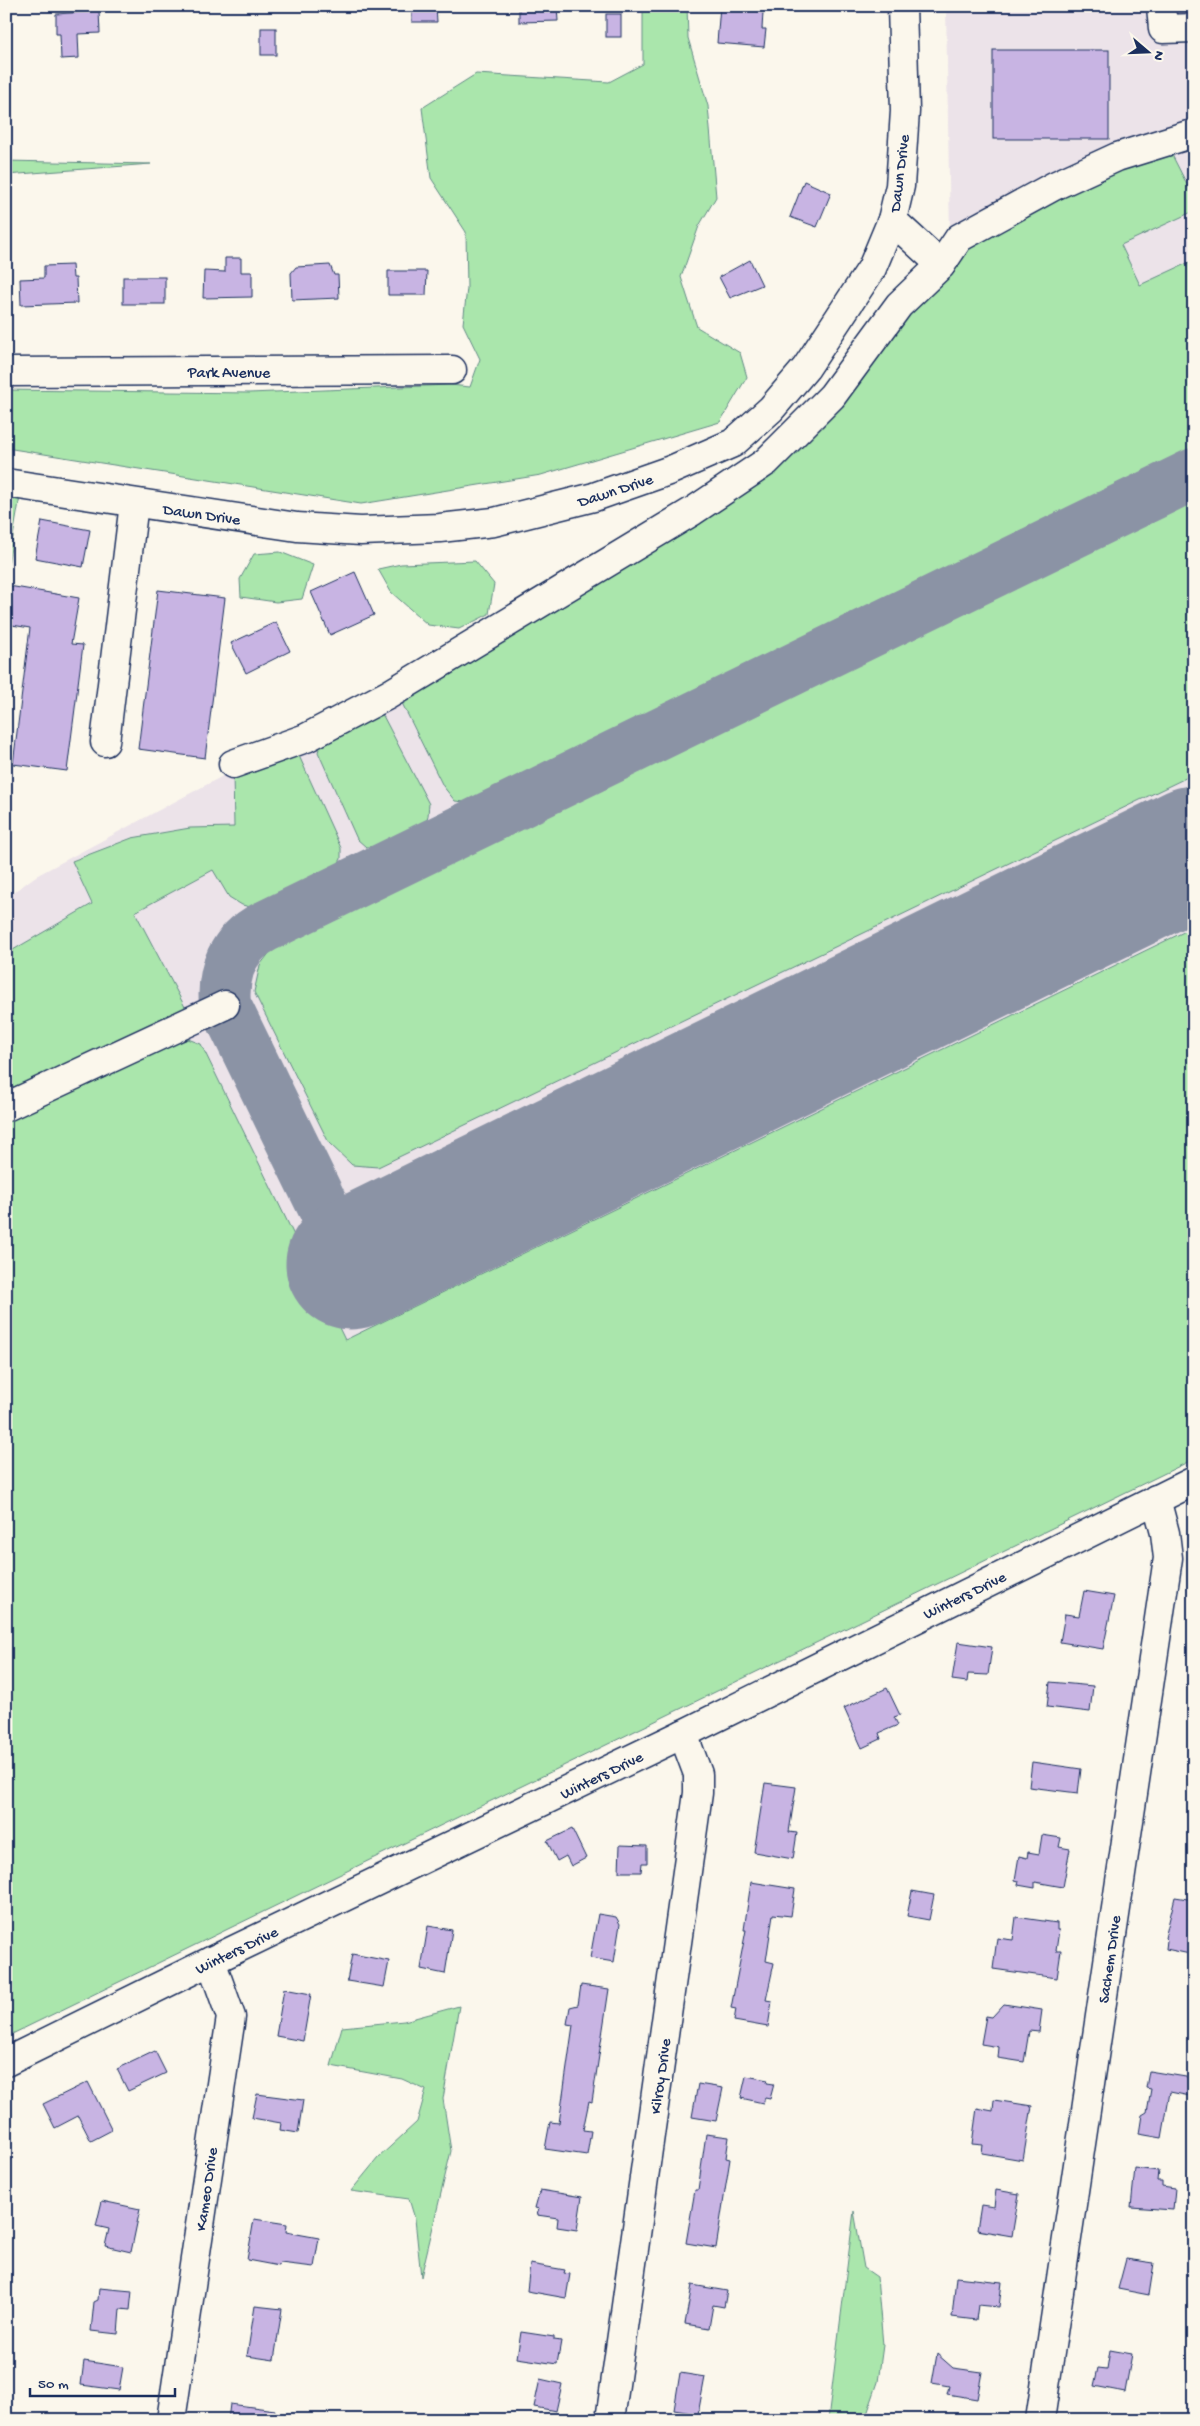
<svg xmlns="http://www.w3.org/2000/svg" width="1200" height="2426" font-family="'Gochi Hand',sans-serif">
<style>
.built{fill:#ece3e9}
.green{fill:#aae6ac;stroke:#628a85}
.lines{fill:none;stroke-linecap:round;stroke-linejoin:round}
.taxiway{stroke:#8b93a5;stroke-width:52}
.runway{stroke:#8b93a5;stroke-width:131}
.building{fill:#c8b4e3;stroke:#1b2f5e}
.minor-casing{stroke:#1b2f5e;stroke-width:31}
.minor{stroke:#fbf7ec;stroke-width:28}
.labels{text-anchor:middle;stroke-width:4;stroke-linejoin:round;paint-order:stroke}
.street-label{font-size:16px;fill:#1b2f5e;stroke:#fbf7ec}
</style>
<rect width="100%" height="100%" fill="#fbf7ec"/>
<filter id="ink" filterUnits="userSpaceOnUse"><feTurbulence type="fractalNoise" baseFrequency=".02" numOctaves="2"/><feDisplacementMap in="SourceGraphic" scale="10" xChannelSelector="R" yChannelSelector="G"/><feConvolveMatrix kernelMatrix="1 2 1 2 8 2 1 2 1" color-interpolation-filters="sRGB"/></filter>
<g filter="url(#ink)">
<polygon class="built" points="946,6 1194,6 1194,1184 6,1757 6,898 36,876 766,485 950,237"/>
<g class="green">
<polygon points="643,6 687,6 688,38 708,106 716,197 699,226 681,277 697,327 740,353 747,377 720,422 541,475 361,504 6,448 6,390 249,393 450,385 470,387 480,359 463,324 467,288 466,232 431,178 422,108 476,74 609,82 643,64"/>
<polygon points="1169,149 1194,198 1194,211 1121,245 1140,285 1194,260 1194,452 474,803 455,801 443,786 401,701 750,482 953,258 999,225 1115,166"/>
<polygon points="6,161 151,164 6,175"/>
<polygon points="6,489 21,491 6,576"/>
<polygon points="1194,497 1194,774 378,1167 352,1165 329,1143 254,992 260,965 281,938"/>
<polygon points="280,552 313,565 302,599 276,602 241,597 240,579 254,554"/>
<polygon points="475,561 494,584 489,614 459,629 428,625 391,592 378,569 401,564"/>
<path d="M379 708 429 804C428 808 429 815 427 819 418 840 386 846 366 847L357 839 318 752 321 743Z"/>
<polygon points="295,747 341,848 341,859 331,875 259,909 242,905 229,897 213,870 135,912 185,1007 181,1013 122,1043 6,1090 6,954 92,904 72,861 132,838 190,828 234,827 233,773"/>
<polygon points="1194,927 1194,1459 6,2037 6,1120 168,1046 188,1039 201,1044 345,1340"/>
<polygon points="459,2006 443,2099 451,2151 421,2277 415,2219 409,2199 351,2191 378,2158 417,2122 426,2090 402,2079 331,2066 342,2027 404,2021"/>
<polygon points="854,2211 864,2268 877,2277 883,2345 878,2382 865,2420 828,2420"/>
</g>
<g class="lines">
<path class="taxiway" d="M351 1264 225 1005C222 972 233 943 264 927L1194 474"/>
<polyline class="runway" points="351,1264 1194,851"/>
</g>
<g class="building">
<polygon points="412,6 436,6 437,22 412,22"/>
<polygon points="519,6 557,6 558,21 519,22"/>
<polygon points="720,6 743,6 743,10 763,12 762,29 766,29 764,47 717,43"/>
<polygon points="99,11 100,33 78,34 79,58 61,59 60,34 56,34 56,14"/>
<rect x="606" y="14" width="15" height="23"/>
<rect x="261" y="28" width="15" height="27"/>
<rect x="993" y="50" width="116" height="89"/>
<polygon points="804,181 831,193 817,227 790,217"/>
<polygon points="225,258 241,258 241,272 252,272 252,297 203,298 204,271 225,272"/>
<polygon points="750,260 762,285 730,298 719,277"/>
<polygon points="72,265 73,278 76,278 77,303 21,305 20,279 44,278 44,266"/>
<polygon points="330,265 334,275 338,275 339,298 292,300 291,273 296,267"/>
<polygon points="388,271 427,271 426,295 388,295"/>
<rect x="123" y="277" width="42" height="27"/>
<polygon points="42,521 90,530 83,567 35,558"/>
<polygon points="355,572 374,615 330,635 311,592"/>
<polygon points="9,586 79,598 71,644 83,645 67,771 13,764 30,628 6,624"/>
<polygon points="158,590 225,598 205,758 138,749"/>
<polygon points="276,622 290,651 246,673 231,643"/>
<polygon points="1084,1591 1114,1596 1103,1649 1060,1642 1065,1614 1079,1616"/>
<polygon points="958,1642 992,1647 988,1675 968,1674 967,1682 952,1680"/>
<polygon points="1050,1682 1093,1686 1090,1712 1047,1707"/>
<polygon points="887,1688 900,1715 894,1717 898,1725 879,1733 881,1739 862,1748 844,1708"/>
<polygon points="1032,1762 1081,1769 1078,1793 1029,1787"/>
<polygon points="765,1783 796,1787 789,1832 797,1833 793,1859 754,1852"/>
<polygon points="572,1829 586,1858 571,1866 566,1856 557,1861 547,1841"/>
<polygon points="1042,1835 1061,1838 1059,1847 1070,1849 1063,1887 1035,1882 1035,1888 1018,1885 1019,1881 1015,1880 1019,1856 1027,1858 1028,1852 1039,1854"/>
<polygon points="620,1845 647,1846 647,1863 642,1863 641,1872 619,1872"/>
<polygon points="751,1882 795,1889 791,1916 773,1914 766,1961 774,1963 766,2000 772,2001 768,2027 734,2021 736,2009 731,2008 746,1930 744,1930"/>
<polygon points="912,1891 934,1895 929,1920 907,1916"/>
<polygon points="1175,1897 1194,1900 1194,1932 1190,1954 1166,1949 1167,1940 1165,1938"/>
<polygon points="598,1914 616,1917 620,1924 614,1962 590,1958"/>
<polygon points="1016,1917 1057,1923 1057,1930 1059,1930 1056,1951 1061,1951 1057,1978 993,1969 997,1938 1013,1940"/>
<polygon points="428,1926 452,1930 445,1974 421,1969"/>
<polygon points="352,1954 389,1961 384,1987 347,1981"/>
<polygon points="581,1985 609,1989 592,2102 589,2101 583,2130 591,2131 587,2155 545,2149 550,2122 559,2123 573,2025 567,2024 570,2007 578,2005"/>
<polygon points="284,1989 311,1994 303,2041 276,2036"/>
<polygon points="1004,2004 1042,2010 1039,2032 1029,2031 1024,2062 998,2058 999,2047 981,2044 986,2016 992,2017"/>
<polygon points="155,2051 166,2073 128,2091 117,2069"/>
<polygon points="1149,2071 1192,2078 1190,2096 1170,2092 1162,2138 1139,2134 1142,2115 1147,2112 1151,2089 1146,2088"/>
<polygon points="746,2076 768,2080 767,2083 774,2084 770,2099 765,2098 763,2103 741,2098"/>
<polygon points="88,2082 112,2130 91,2141 78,2116 55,2128 43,2104"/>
<polygon points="698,2084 723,2088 716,2121 692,2117"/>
<polygon points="257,2094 303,2100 298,2133 280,2130 281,2123 252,2118"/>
<polygon points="994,2100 1032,2106 1023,2160 982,2153 983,2145 972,2144 977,2108 993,2111"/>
<polygon points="706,2134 729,2137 726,2158 730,2159 716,2248 686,2243 695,2190 698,2190"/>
<polygon points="1135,2168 1158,2171 1157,2181 1162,2181 1162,2186 1175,2188 1173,2210 1131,2207"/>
<polygon points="540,2190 582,2197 577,2230 557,2227 558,2218 537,2215 539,2209 535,2208"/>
<polygon points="996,2190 1019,2194 1012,2236 977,2230 981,2205 994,2207"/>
<polygon points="102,2201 140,2209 131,2252 105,2246 109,2229 96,2226"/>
<polygon points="254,2219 287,2224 286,2232 319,2238 314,2267 280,2263 279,2266 247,2260"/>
<polygon points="1126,2259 1154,2263 1149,2295 1118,2289"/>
<polygon points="530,2264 565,2270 564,2273 570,2274 566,2298 527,2291"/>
<polygon points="956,2277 1002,2282 999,2307 978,2305 976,2320 952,2317"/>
<polygon points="692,2285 727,2291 724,2307 713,2305 709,2328 685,2324"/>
<polygon points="99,2288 132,2291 130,2310 120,2309 118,2334 91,2331 94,2302 98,2300"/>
<polygon points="255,2306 282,2309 274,2360 247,2356"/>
<polygon points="521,2332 554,2337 554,2340 561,2341 557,2364 517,2358"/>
<polygon points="1110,2350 1132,2354 1125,2392 1094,2386 1098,2368 1107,2369"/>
<polygon points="937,2354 953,2368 982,2372 977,2399 947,2394 949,2386 932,2383"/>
<polygon points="84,2361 123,2367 119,2390 81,2385"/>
<polygon points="680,2373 705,2377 698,2414 674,2410"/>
<polygon points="540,2379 562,2384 556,2411 534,2407"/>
<polygon points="230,2404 275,2410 274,2420 228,2420"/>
</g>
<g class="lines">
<g class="minor-casing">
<g id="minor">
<polyline points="1161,6 1163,29 1194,28"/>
<polyline points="892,220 941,265"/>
<polyline points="6,372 452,370"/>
<polyline points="6,483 297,527 361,531 440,528 494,522 594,497 671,470 733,443 771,409 806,368 872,268 892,220 900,186 905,111 902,6"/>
<polyline points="105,742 134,503"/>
<polyline points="233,764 306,738 388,695 693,511 766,462 832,396 899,305 941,265 959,238 1054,186 1117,157 1188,135"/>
<polyline points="6,1107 225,1005"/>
<polyline points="6,2062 211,1961 683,1734 1194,1481"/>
<polyline points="171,2420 231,2017 211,1961"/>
<polyline points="610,2420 698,1793 698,1774 683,1734"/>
<polyline points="1040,2420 1168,1558 1165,1533 1156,1499"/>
</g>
</g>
<use href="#minor" class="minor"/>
</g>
</g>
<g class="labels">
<g class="street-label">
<text transform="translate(898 173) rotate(-83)" y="6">Dawn Drive</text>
<text x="229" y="377">Park Avenue</text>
<text transform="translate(615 489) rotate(-18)" y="6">Dawn Drive</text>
<text transform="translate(202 513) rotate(8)" y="6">Dawn Drive</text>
<text transform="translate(964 1594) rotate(-26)" y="6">Winters Drive</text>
<text transform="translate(601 1774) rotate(-26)" y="6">Winters Drive</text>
<text transform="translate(236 1949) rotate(-26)" y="6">Winters Drive</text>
<text transform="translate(1108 1959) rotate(-82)" y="6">Sachem Drive</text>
<text transform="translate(659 2076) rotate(-82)" y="6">Kilroy Drive</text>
<text transform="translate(205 2189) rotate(-82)" y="6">Kameo Drive</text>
</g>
</g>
<rect width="1200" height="2426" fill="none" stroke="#fbf7ec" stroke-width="25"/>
<rect x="12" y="12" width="1175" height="2401" fill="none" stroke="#1b2f5e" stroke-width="2" filter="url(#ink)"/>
<g transform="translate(1148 52) rotate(109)" stroke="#fbf7ec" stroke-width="4" paint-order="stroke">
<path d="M0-4L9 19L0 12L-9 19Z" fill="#1b2f5e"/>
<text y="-8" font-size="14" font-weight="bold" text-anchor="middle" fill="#1b2f5e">N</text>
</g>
<path d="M30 2388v8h145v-8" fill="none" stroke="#1b2f5e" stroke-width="2.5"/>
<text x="38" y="2388" font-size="15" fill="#1b2f5e" stroke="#fbf7ec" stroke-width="4" paint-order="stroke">50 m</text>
</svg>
